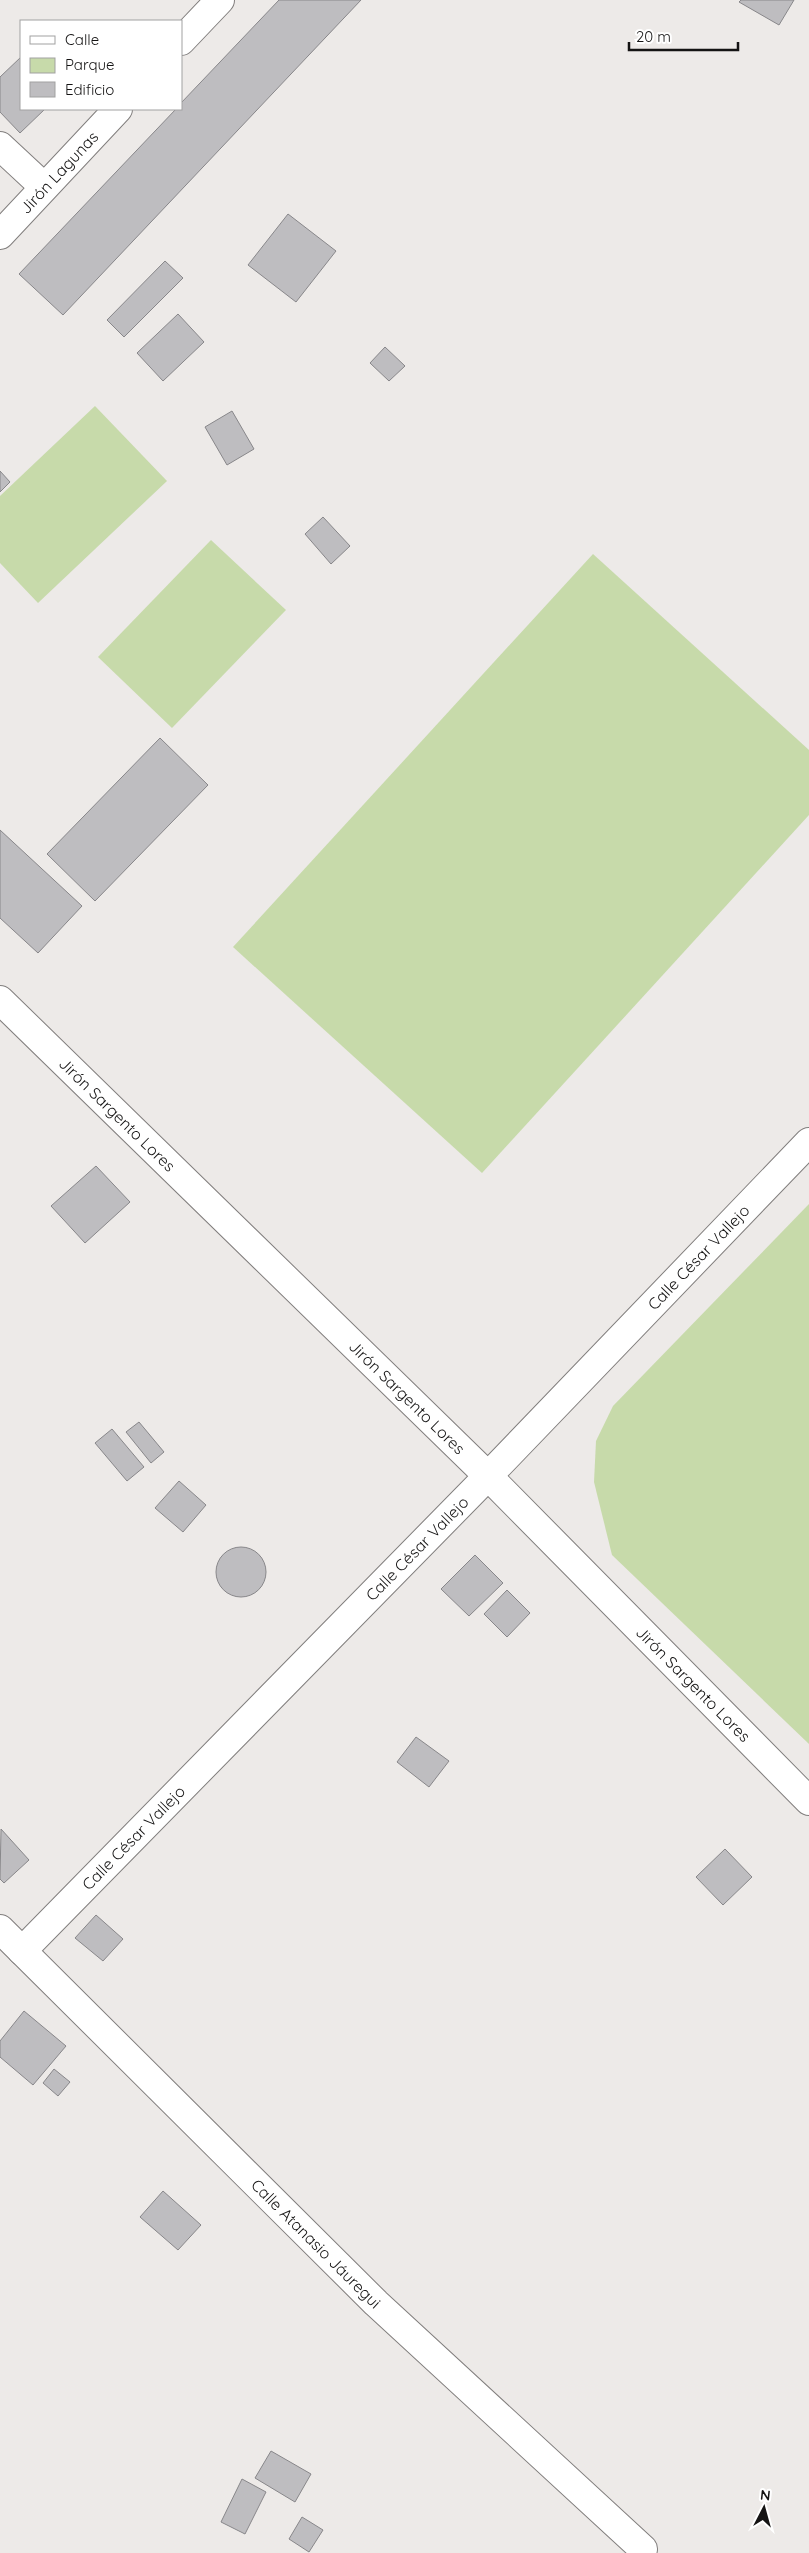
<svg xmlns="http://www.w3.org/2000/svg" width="809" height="2553" font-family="Quicksand,sans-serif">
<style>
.green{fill:#c7daaa}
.building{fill:#bebdc0;stroke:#88878a}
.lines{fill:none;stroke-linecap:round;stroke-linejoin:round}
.street-casing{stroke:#817e7d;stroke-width:30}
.street{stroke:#fff;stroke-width:28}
.labels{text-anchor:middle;stroke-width:5;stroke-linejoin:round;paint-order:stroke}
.street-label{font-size:16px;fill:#141313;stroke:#fff}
</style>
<rect width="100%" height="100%" fill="#edeae8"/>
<g class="green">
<polygon points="95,406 167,481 38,603 0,563 0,496"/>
<polygon points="211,540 286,610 172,728 98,657"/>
<polygon points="593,554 809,750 809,815 482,1173 233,947"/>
<polygon points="809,1204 809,1744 612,1555 594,1482 596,1441 613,1406"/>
</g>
<g class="building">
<polygon points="279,0 361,0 63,315 19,274 176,109 181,109 181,103"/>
<polygon points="741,0 794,0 779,25 739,2"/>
<polygon points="21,57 21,109 45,109 20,133 0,112 0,77"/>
<polygon points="288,214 336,251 296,302 248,265"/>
<polygon points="165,261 183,278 124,337 107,320"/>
<polygon points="178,314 204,342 163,381 137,353"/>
<polygon points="385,347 405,366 389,381 370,363"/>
<polygon points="232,411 254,449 227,465 205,427"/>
<polygon points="0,471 10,482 0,492"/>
<polygon points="323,517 350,546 331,564 305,534"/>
<polygon points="160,738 208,785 95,901 47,854"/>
<polygon points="0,830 82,906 38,953 0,918"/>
<polygon points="96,1166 130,1202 85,1243 51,1206"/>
<polygon points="139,1422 164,1452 151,1463 126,1432"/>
<polygon points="112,1429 144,1467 127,1481 95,1443"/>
<polygon points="179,1481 206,1505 183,1532 155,1508"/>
<circle cx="241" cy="1572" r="25"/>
<polygon points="475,1555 503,1583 469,1616 441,1589"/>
<polygon points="507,1590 530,1613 507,1637 484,1614"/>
<polygon points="416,1737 449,1761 429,1787 397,1762"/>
<polygon points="1,1829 29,1860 4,1883 0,1879"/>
<polygon points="725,1849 752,1877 723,1905 696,1877"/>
<polygon points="96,1915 123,1939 103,1961 75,1938"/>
<polygon points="24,2011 66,2046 33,2085 0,2057 0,2041"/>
<polygon points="54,2069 70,2082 58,2096 43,2083"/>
<polygon points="163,2191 201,2225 178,2250 140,2217"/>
<polygon points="271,2451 311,2474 295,2502 255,2478"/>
<polygon points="242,2479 266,2492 245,2534 221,2522"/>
<polygon points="302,2517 323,2530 309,2552 289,2539"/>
</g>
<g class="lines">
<g class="street-casing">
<g id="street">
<polyline points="181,41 220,0"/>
<polyline points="0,146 44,187"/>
<path id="s1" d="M0 235 118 109"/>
<path id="s2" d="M0 1000 488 1476 809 1801"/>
<path id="s3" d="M0 1929 376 2303 643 2549"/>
<path id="s4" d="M22 1951 488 1476 809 1142"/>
</g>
</g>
<use href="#street" class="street"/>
</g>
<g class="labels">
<g class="street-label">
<text dy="6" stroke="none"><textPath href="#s1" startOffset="86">Jirón Lagunas</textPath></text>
<text dy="6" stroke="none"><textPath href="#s2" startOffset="164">Jirón Sargento Lores</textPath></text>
<text dy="6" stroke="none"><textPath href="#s4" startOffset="969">Calle César Vallejo</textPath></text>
<text dy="6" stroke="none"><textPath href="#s2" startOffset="569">Jirón Sargento Lores</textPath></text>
<text dy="6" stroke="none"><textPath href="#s4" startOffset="564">Calle César Vallejo</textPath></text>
<text dy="6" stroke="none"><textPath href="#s2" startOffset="974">Jirón Sargento Lores</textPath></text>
<text dy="6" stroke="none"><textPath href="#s4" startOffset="159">Calle César Vallejo</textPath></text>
<text dy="6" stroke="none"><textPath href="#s3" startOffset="446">Calle Atanasio Jáuregui</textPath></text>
</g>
</g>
<rect x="20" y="20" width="162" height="90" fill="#ffffff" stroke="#a1a1a1"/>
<rect x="30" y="36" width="25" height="8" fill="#ffffff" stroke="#a1a1a1"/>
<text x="65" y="45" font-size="15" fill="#141313">Calle</text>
<rect x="30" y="58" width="25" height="15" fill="#c7daaa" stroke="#a1a1a1"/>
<text x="65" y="70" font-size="15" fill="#141313">Parque</text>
<rect x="30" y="82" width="25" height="15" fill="#bebdc0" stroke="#a1a1a1"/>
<text x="65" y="95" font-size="15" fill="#141313">Edificio</text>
<g transform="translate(764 2508) rotate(6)" stroke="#ffffff" stroke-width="4" paint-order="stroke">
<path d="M0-4L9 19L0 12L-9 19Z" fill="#141313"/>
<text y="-8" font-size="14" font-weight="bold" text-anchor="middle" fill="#141313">N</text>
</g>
<path d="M629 42v8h109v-8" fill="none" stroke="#141313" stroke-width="2.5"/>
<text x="636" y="42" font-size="15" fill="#141313" stroke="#ffffff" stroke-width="4" paint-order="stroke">20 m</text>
</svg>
